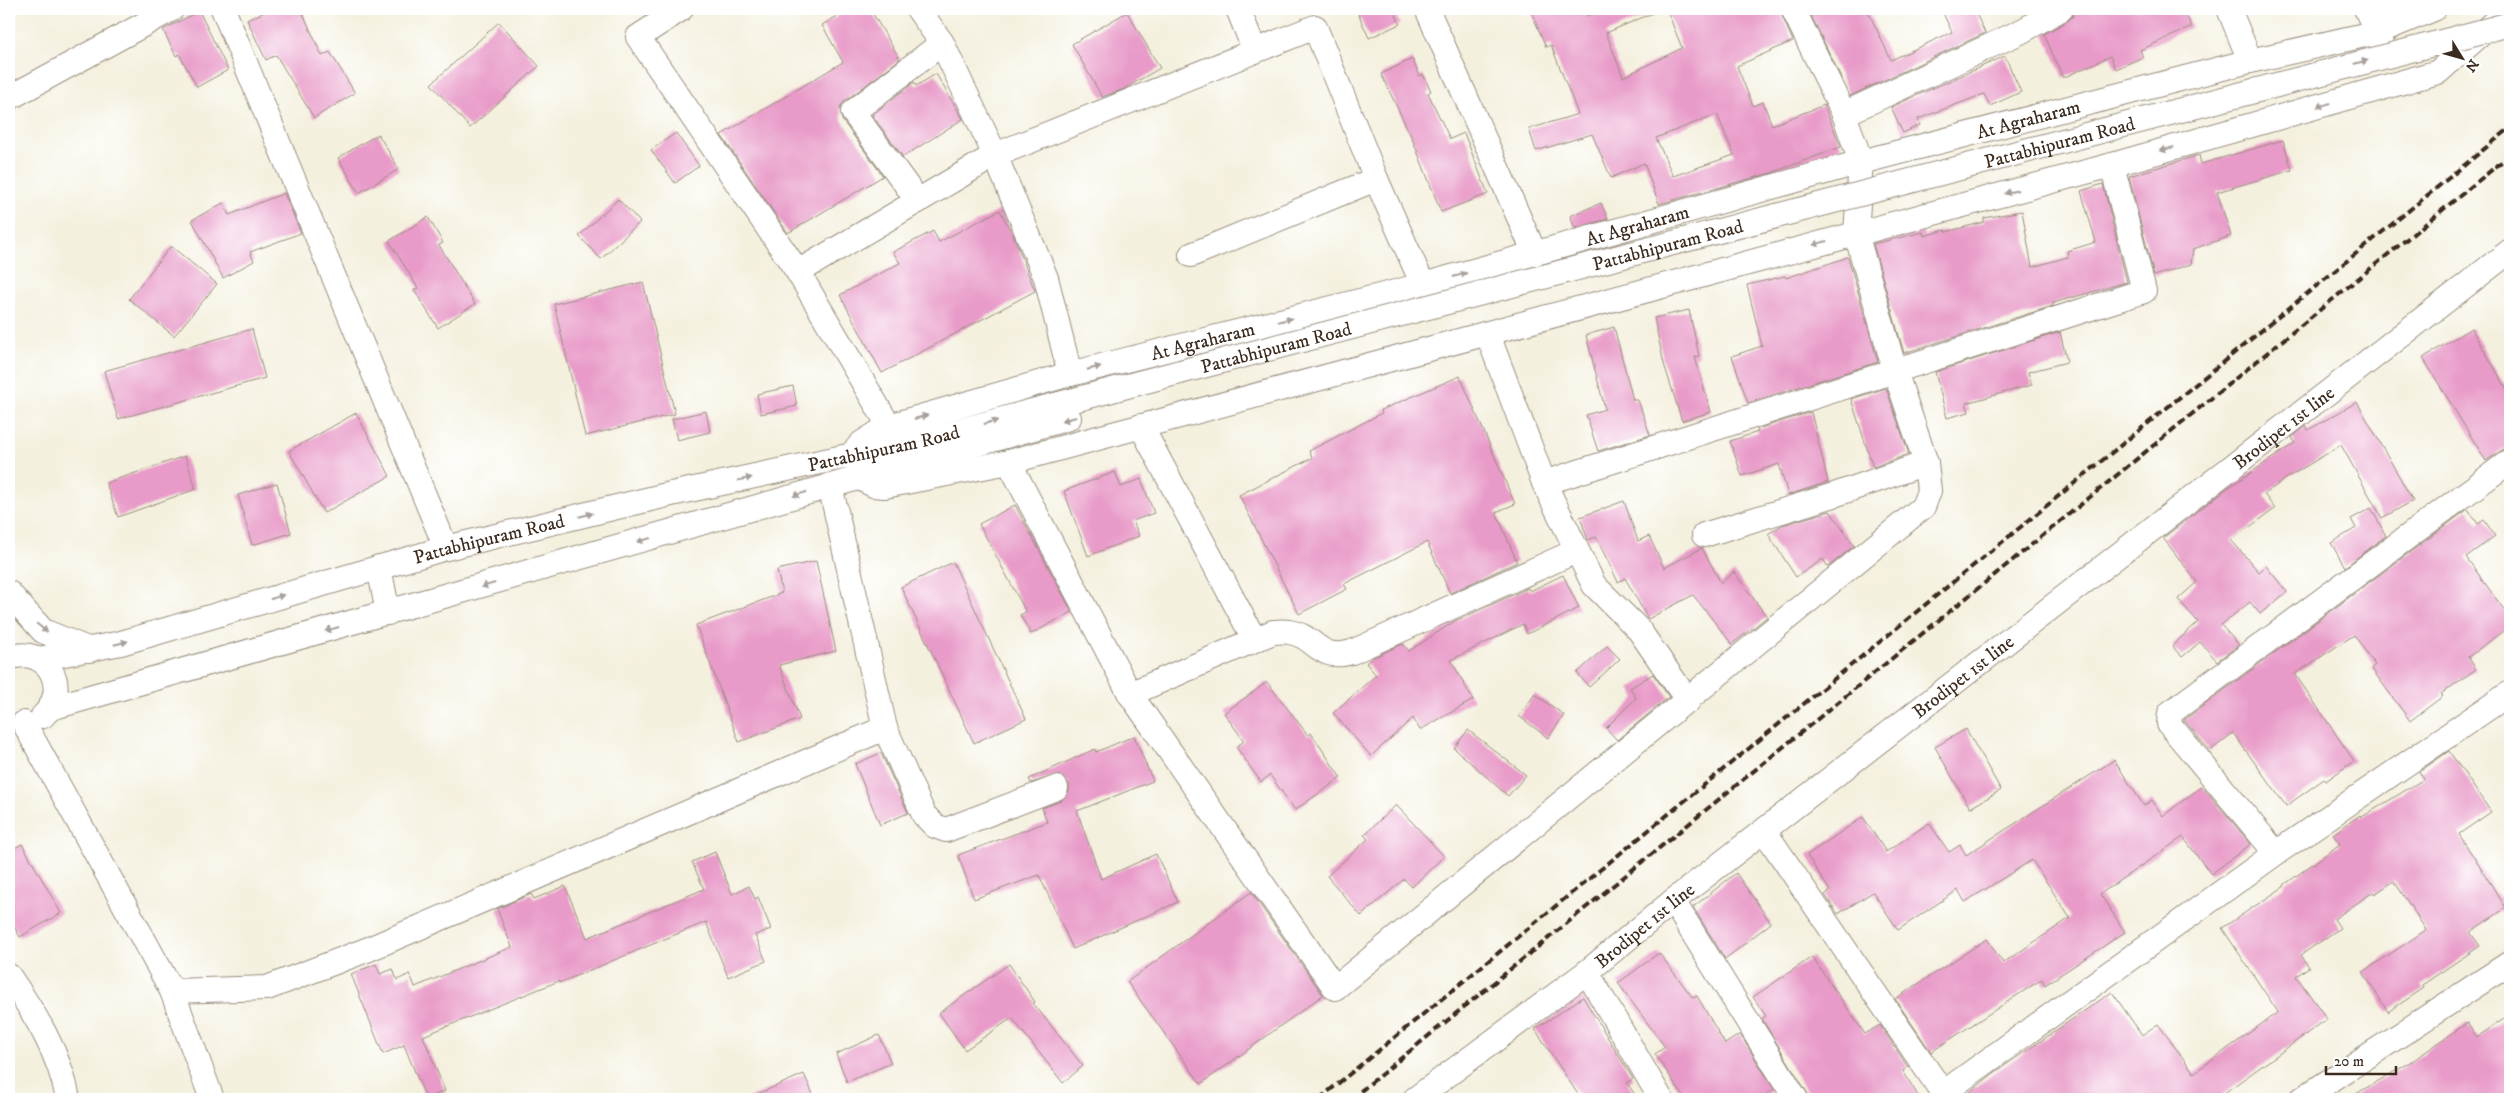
<svg xmlns="http://www.w3.org/2000/svg" width="2519" height="1108" font-family="'IM FELL DW Pica',serif">
<style>
.building{fill:#e89ac8;fill-rule:evenodd}
.lines{fill:none;stroke-linecap:round;stroke-linejoin:round}
.minor-casing{stroke:#988d7e;stroke-width:26}
.minor{stroke:#fff;stroke-width:24}
.rail{stroke:#3b2a1e;stroke-width:4;stroke-dasharray:8 4;stroke-linecap:butt}
.minor-bridge-casing{stroke:#988d7e;stroke-width:26;stroke-linecap:butt}
.minor-bridge{stroke:#fff;stroke-width:24}
.oneway{fill:#a79f9a}
.labels{text-anchor:middle;stroke-width:4;stroke-linejoin:round;paint-order:stroke}
.street-label{font-size:19px;fill:#3b2a1e;stroke:#fff}
</style>
<rect width="100%" height="100%" fill="#fff"/>
<filter id="ink" filterUnits="userSpaceOnUse"><feTurbulence type="fractalNoise" baseFrequency=".02" numOctaves="2"/><feDisplacementMap in="SourceGraphic" scale="10" xChannelSelector="R" yChannelSelector="G"/><feConvolveMatrix kernelMatrix="1 2 1 2 8 2 1 2 1" color-interpolation-filters="sRGB"/></filter>
<filter id="wash" filterUnits="userSpaceOnUse"><feTurbulence type="fractalNoise" baseFrequency=".0096" numOctaves="4" result="noise"/><feDisplacementMap in="SourceGraphic" scale="20" xChannelSelector="R" yChannelSelector="G"/><feGaussianBlur stdDeviation="1.12" result="paint"/><feColorMatrix in="noise" values="0 0 0 0 0 0 0 0 0 0 0 0 0 0 0 0 0 1.4 0 .05"/><feComposite in="paint" operator="in"/></filter>
<g filter="url(#wash)">
<rect width="100%" height="100%" fill="#f4f0de"/>
<g id="blocks">
<g class="building">
<polygon points="271,9 301,9 322,56 330,52 355,93 314,118 276,55 266,60 247,20"/>
<polygon points="850,9 870,9 900,59 845,101 840,107 842,120 883,176 788,233 721,135 843,62 822,25"/>
<polygon points="1356,9 1393,9 1400,24 1369,38"/>
<path d="M1530 9H1584L1587 16 1603 9H1662L1606 33 1623 77 1682 48 1668 13 1679 9H1779L1793 41 1737 66 1753 106 1763 102 1772 125 1824 105 1841 147 1771 173 1659 204 1644 163 1611 178 1592 134 1536 151 1529 129 1578 114 1551 45 1546 47ZM1717 114 1734 155 1673 176 1656 138Z"/>
<polygon points="1808,9 1867,9 1891,60 1952,32 1941,9 1974,9 1985,33 1850,96"/>
<polygon points="2075,9 2183,9 2192,27 2140,50 2143,57 2116,69 2110,56 2063,78 2044,34 2068,21 2073,16"/>
<polygon points="199,11 228,70 197,87 179,54 176,56 163,30"/>
<polygon points="1127,12 1160,68 1124,89 1102,97 1072,44"/>
<polygon points="499,22 539,66 470,128 431,84"/>
<polygon points="2005,56 2021,92 1990,106 1984,94 1918,119 1920,125 1903,133 1891,107"/>
<polygon points="1412,59 1420,76 1423,74 1431,91 1428,93 1450,139 1464,133 1488,194 1441,212 1412,138 1381,74"/>
<polygon points="936,74 963,119 903,157 872,115 914,82 916,86"/>
<polygon points="676,133 699,166 675,183 651,150"/>
<polygon points="378,134 399,169 359,193 338,158"/>
<polygon points="2283,140 2292,170 2217,192 2231,236 2193,249 2191,264 2154,276 2129,176 2199,155 2201,164"/>
<polygon points="2103,184 2127,282 2053,303 2053,306 1904,353 1873,244 1923,232 1924,236 1945,230 1946,232 1984,222 1984,218 2022,211 2032,267 2068,257 2067,251 2096,242 2081,191"/>
<polygon points="284,193 301,233 250,252 254,261 223,278 192,220 223,203 229,215"/>
<polygon points="618,199 640,222 601,259 579,236"/>
<polygon points="1601,203 1608,219 1575,228 1570,216"/>
<polygon points="1000,210 1014,237 1035,291 882,373 840,295 900,263 893,252 933,231 939,242"/>
<polygon points="428,217 443,243 439,245 475,304 438,328 414,290 418,288 389,241"/>
<polygon points="171,246 217,284 174,336 129,299"/>
<polygon points="1848,257 1878,362 1748,403 1732,356 1762,346 1747,285 1785,276 1786,278"/>
<polygon points="643,282 675,414 585,436 554,304"/>
<polygon points="1689,310 1699,356 1695,357 1711,412 1682,421 1664,364 1654,318"/>
<polygon points="1614,327 1633,400 1638,400 1650,435 1598,451 1586,415 1605,409 1586,335"/>
<polygon points="2471,328 2510,394 2510,447 2502,450 2486,461 2423,358"/>
<polygon points="252,329 265,378 118,419 104,371"/>
<polygon points="2060,332 2067,362 2028,372 2032,385 1966,403 1969,412 1947,418 1935,372"/>
<polygon points="1460,376 1515,504 1496,512 1517,562 1450,593 1427,542 1344,584 1347,589 1299,614 1239,495 1312,458 1309,451 1382,413 1381,410"/>
<polygon points="793,386 797,406 761,414 757,394"/>
<polygon points="1886,388 1909,454 1873,467 1851,399"/>
<polygon points="2357,402 2413,501 2382,518 2341,445 2290,476 2264,494 2275,509 2231,540 2259,572 2266,566 2287,592 2260,614 2250,602 2221,625 2239,645 2217,661 2200,642 2182,657 2172,646 2198,622 2178,599 2197,582 2163,538 2225,490 2295,443 2292,437 2306,426 2308,430"/>
<polygon points="706,411 710,432 677,440 672,419"/>
<polygon points="1811,412 1828,482 1788,495 1779,464 1742,476 1730,441 1758,432 1757,429"/>
<polygon points="356,413 390,476 324,513 289,451"/>
<polygon points="185,456 196,489 118,517 106,483"/>
<polygon points="1115,472 1121,487 1141,479 1154,513 1133,521 1139,536 1088,556 1064,491"/>
<polygon points="277,483 291,533 252,545 238,495"/>
<polygon points="1624,501 1638,541 1649,536 1664,568 1702,548 1721,583 1734,572 1767,617 1732,644 1693,595 1648,619 1625,578 1618,582 1596,537 1588,540 1580,517"/>
<polygon points="1015,505 1072,612 1031,634 1020,615 1026,612 979,524"/>
<polygon points="2371,508 2386,536 2345,567 2331,543 2356,528 2351,519"/>
<polygon points="2468,509 2478,524 2484,520 2495,536 2466,557 2510,618 2510,626 2468,657 2476,669 2441,694 2443,696 2410,721 2371,668 2375,665 2354,635 2295,674 2354,761 2326,781 2324,779 2286,806 2233,733 2210,751 2184,720"/>
<polygon points="1830,511 1854,546 1828,567 1823,559 1796,577 1768,534 1782,525"/>
<polygon points="816,561 836,651 779,665 800,719 739,742 696,625 782,593 777,570"/>
<polygon points="953,562 1026,719 974,743 901,587"/>
<polygon points="1563,575 1579,608 1527,634 1523,624 1451,660 1473,700 1420,730 1413,718 1371,756 1333,713 1376,675 1366,663 1372,658 1403,644 1409,651 1455,621 1528,588 1530,591"/>
<polygon points="1607,646 1620,659 1589,687 1577,673"/>
<polygon points="1653,674 1669,697 1617,740 1606,728 1636,698 1630,688"/>
<polygon points="1267,682 1308,735 1311,733 1341,778 1295,810 1270,775 1261,782 1236,747 1244,741 1224,713"/>
<polygon points="1535,694 1564,715 1548,738 1519,716"/>
<polygon points="1966,729 2001,790 1970,808 1935,747"/>
<polygon points="1468,730 1526,775 1508,796 1454,748"/>
<polygon points="1134,736 1153,781 1077,811 1101,879 1156,854 1178,902 1073,949 1039,875 974,899 958,855 1047,822 1042,808 1061,801 1069,791 1069,783 1059,775 1031,783 1029,779 1095,749 1096,752"/>
<polygon points="2449,751 2491,812 2459,834 2506,908 2470,932 2480,946 2422,985 2424,988 2388,1012 2363,972 2426,930 2394,881 2375,894 2373,892 2334,919 2340,928 2301,955 2309,967 2296,976 2327,1019 2216,1099 1961,1099 1994,1073 2112,992 2142,1035 2158,1024 2194,1073 2278,1012 2222,928 2285,886 2284,885 2340,844 2333,834 2360,815 2362,817 2424,779 2419,772"/>
<polygon points="881,753 908,813 880,825 855,764"/>
<polygon points="2114,760 2144,806 2152,800 2163,816 2202,786 2251,844 2211,874 2183,837 2100,894 2125,932 2045,985 2042,979 1931,1052 1895,999 1987,939 2003,963 2070,918 2032,860 1965,902 1958,890 1898,930 1873,892 1838,914 1825,895 1830,891 1807,855 1863,817 1886,852 1929,823 1949,852 1960,845 1966,855"/>
<polygon points="1396,805 1444,856 1412,887 1404,879 1361,916 1327,876 1368,839 1364,835"/>
<polygon points="22,844 61,913 20,937 9,917 9,851"/>
<polygon points="715,852 732,894 749,886 755,899 758,897 771,929 755,935 766,961 728,977 706,922 559,983 559,981 423,1036 445,1091 426,1099 404,1045 383,1054 351,974 376,964 380,974 393,969 397,980 410,974 415,987 512,947 497,909 531,894 534,899 565,886 587,938 704,889 692,862"/>
<polygon points="1736,873 1771,923 1725,959 1693,907"/>
<polygon points="1251,892 1323,995 1201,1084 1127,982"/>
<polygon points="1659,953 1693,998 1697,996 1725,1044 1740,1034 1774,1089 1760,1099 1685,1099 1655,1054 1665,1047 1618,983"/>
<polygon points="1812,957 1865,1034 1880,1025 1908,1067 1903,1071 1920,1099 1811,1099 1762,1019 1766,1016 1753,997"/>
<polygon points="1009,964 1035,1002 1033,1003 1083,1066 1063,1083 1012,1018 965,1050 939,1013"/>
<polygon points="1583,997 1633,1079 1627,1083 1638,1099 1581,1099 1535,1029"/>
<polygon points="2510,1015 2510,1099 2347,1099 2411,1062 2467,1023 2477,1037"/>
<polygon points="879,1035 891,1063 847,1082 836,1054"/>
<polygon points="804,1074 815,1099 746,1099"/>
</g>
</g>
</g>
<g filter="url(#ink)">
<use href="#blocks" fill-opacity="0" stroke="#988d7e" stroke-width="1"/>
<g class="lines">
<g class="minor-casing">
<g id="minor">
<polyline points="223,9 446,548"/>
<polyline points="681,9 638,37 798,272 889,426"/>
<polyline points="918,9 942,43 995,155 1046,278 1070,374"/>
<polyline points="1238,9 1255,51"/>
<polyline points="1427,9 1535,254"/>
<polyline points="2229,9 2250,61"/>
<polyline points="2366,9 2383,46"/>
<polyline points="9,98 172,9"/>
<polyline points="1844,114 2022,31 2061,9"/>
<polyline points="918,201 853,112 942,43"/>
<polyline points="1191,255 1376,179"/>
<polyline points="798,272 995,155 1315,27 1376,179 1423,285"/>
<polyline points="1488,335 1544,483 1594,585 1639,630 1688,701"/>
<polyline points="1141,426 1254,639"/>
<path id="s1" d="M849 457 862 443 889 426 1070 374 1423 285 1861 162 2250 61 2378 32 2434 9"/>
<polyline points="1009,462 1130,694 1335,988 1923,507 1929,491 1926,463"/>
<polyline points="858,477 873,485 885,486 1009,462 2112,165 2438,72 2509,9"/>
<polyline points="1544,483 2144,291 2112,165"/>
<polyline points="830,485 885,728 924,815 935,826 946,830 1056,788"/>
<polyline points="1704,535 1834,495 1926,463 1895,371 1856,233 1861,162 1844,114 1793,9"/>
<polyline points="379,567 388,613"/>
<polyline points="9,593 43,631 90,650"/>
<path d="M9 658C47 644 72 688 43 716"/>
<path id="s2" d="M39 659 121 643 446 548 671 494 927 439 1180 372"/>
<path d="M1130 694 1273 632C1278 632 1284 631 1289 632 1317 636 1317 662 1352 652L1576 551"/>
<polyline points="51,708 1069,418"/>
<polyline points="24,723 172,991 267,988 369,949 885,728"/>
<polyline points="1765,832 1947,1099"/>
<polyline points="2276,853 2169,724 2170,713 2510,461"/>
<polyline points="1673,901 1796,1099"/>
<polyline points="1587,972 1661,1099"/>
<path d="M9 976C35 1014 60 1054 68 1099"/>
<polyline points="172,991 212,1099"/>
<polyline points="1943,1093 2276,853 2510,693"/>
<path id="s3" d="M1415 1099 1587 972 1673 901 2510 251"/>
<polyline points="2302,1099 2510,963"/>
</g>
</g>
<use href="#minor" class="minor"/>
<g class="rail">
<polyline points="1319,1099 2510,128"/>
<polyline points="1351,1099 2510,155"/>
</g>
<g class="minor-bridge-casing">
<g id="minor-bridge">
<path id="s4" d="M1180 372 2510 24"/>
</g>
</g>
<use href="#minor-bridge" class="minor-bridge"/>
</g>
<defs><path id="oneway-solid" d="M-6-.8H1V-3.2L6.5 0L1 3.2V.8H-6Z" transform="scale(1.25)"/></defs>
<g class="oneway">
<use href="#oneway-solid" transform="translate(2361 62) rotate(-15)"/>
<use href="#oneway-solid" transform="translate(2324 105) rotate(164)"/>
<use href="#oneway-solid" transform="translate(2167 149) rotate(164)"/>
<use href="#oneway-solid" transform="translate(2011 192) rotate(165)"/>
<use href="#oneway-solid" transform="translate(1820 243) rotate(164)"/>
<use href="#oneway-solid" transform="translate(1460 275) rotate(-16)"/>
<use href="#oneway-solid" transform="translate(1285 320) rotate(-14)"/>
<use href="#oneway-solid" transform="translate(1094 368) rotate(-14)"/>
<use href="#oneway-solid" transform="translate(921 417) rotate(-16)"/>
<use href="#oneway-solid" transform="translate(1069 419) rotate(165)"/>
<use href="#oneway-solid" transform="translate(991 422) rotate(-15)"/>
<use href="#oneway-solid" transform="translate(745 479) rotate(-12)"/>
<use href="#oneway-solid" transform="translate(800 494) rotate(163)"/>
<use href="#oneway-solid" transform="translate(586 515) rotate(-14)"/>
<use href="#oneway-solid" transform="translate(644 540) rotate(164)"/>
<use href="#oneway-solid" transform="translate(488 585) rotate(164)"/>
<use href="#oneway-solid" transform="translate(277 597) rotate(-17)"/>
<use href="#oneway-solid" transform="translate(42 628) rotate(39)"/>
<use href="#oneway-solid" transform="translate(332 629) rotate(164)"/>
<use href="#oneway-solid" transform="translate(121 643) rotate(-14)"/>
</g>
</g>
<g class="labels">
<g class="street-label">
<text dy="7" stroke="none"><textPath href="#s1" startOffset="1231">At Agraharam</textPath></text>
<text dy="7" stroke="none"><textPath href="#s4" startOffset="909">Pattabhipuram Road</textPath></text>
<text dy="7" stroke="none"><textPath href="#s1" startOffset="826">At Agraharam</textPath></text>
<text dy="7" stroke="none"><textPath href="#s4" startOffset="504">Pattabhipuram Road</textPath></text>
<text dy="7" stroke="none"><textPath href="#s1" startOffset="376">At Agraharam</textPath></text>
<text dy="7" stroke="none"><textPath href="#s4" startOffset="99">Pattabhipuram Road</textPath></text>
<text dy="7" stroke="none"><textPath href="#s3" startOffset="1098">Brodipet 1st line</textPath></text>
<text dy="7" stroke="none"><textPath href="#s2" startOffset="871">Pattabhipuram Road</textPath></text>
<text dy="7" stroke="none"><textPath href="#s2" startOffset="466">Pattabhipuram Road</textPath></text>
<text dy="7" stroke="none"><textPath href="#s3" startOffset="692">Brodipet 1st line</textPath></text>
<text dy="7" stroke="none"><textPath href="#s3" startOffset="288">Brodipet 1st line</textPath></text>
</g>
</g>
<rect width="2519" height="1108" fill="none" stroke="#fff" stroke-width="30"/>
<g transform="translate(2462 58) rotate(127)" stroke="#ffffff" stroke-width="4" paint-order="stroke">
<path d="M0-4L9 19L0 12L-9 19Z" fill="#3b2a1e"/>
<text y="-8" font-size="14" font-weight="bold" text-anchor="middle" fill="#3b2a1e">N</text>
</g>
<path d="M2326 1066v8h70v-8" fill="none" stroke="#3b2a1e" stroke-width="2.5"/>
<text x="2334" y="1066" font-size="15" fill="#3b2a1e" stroke="#ffffff" stroke-width="4" paint-order="stroke">20 m</text>
</svg>
